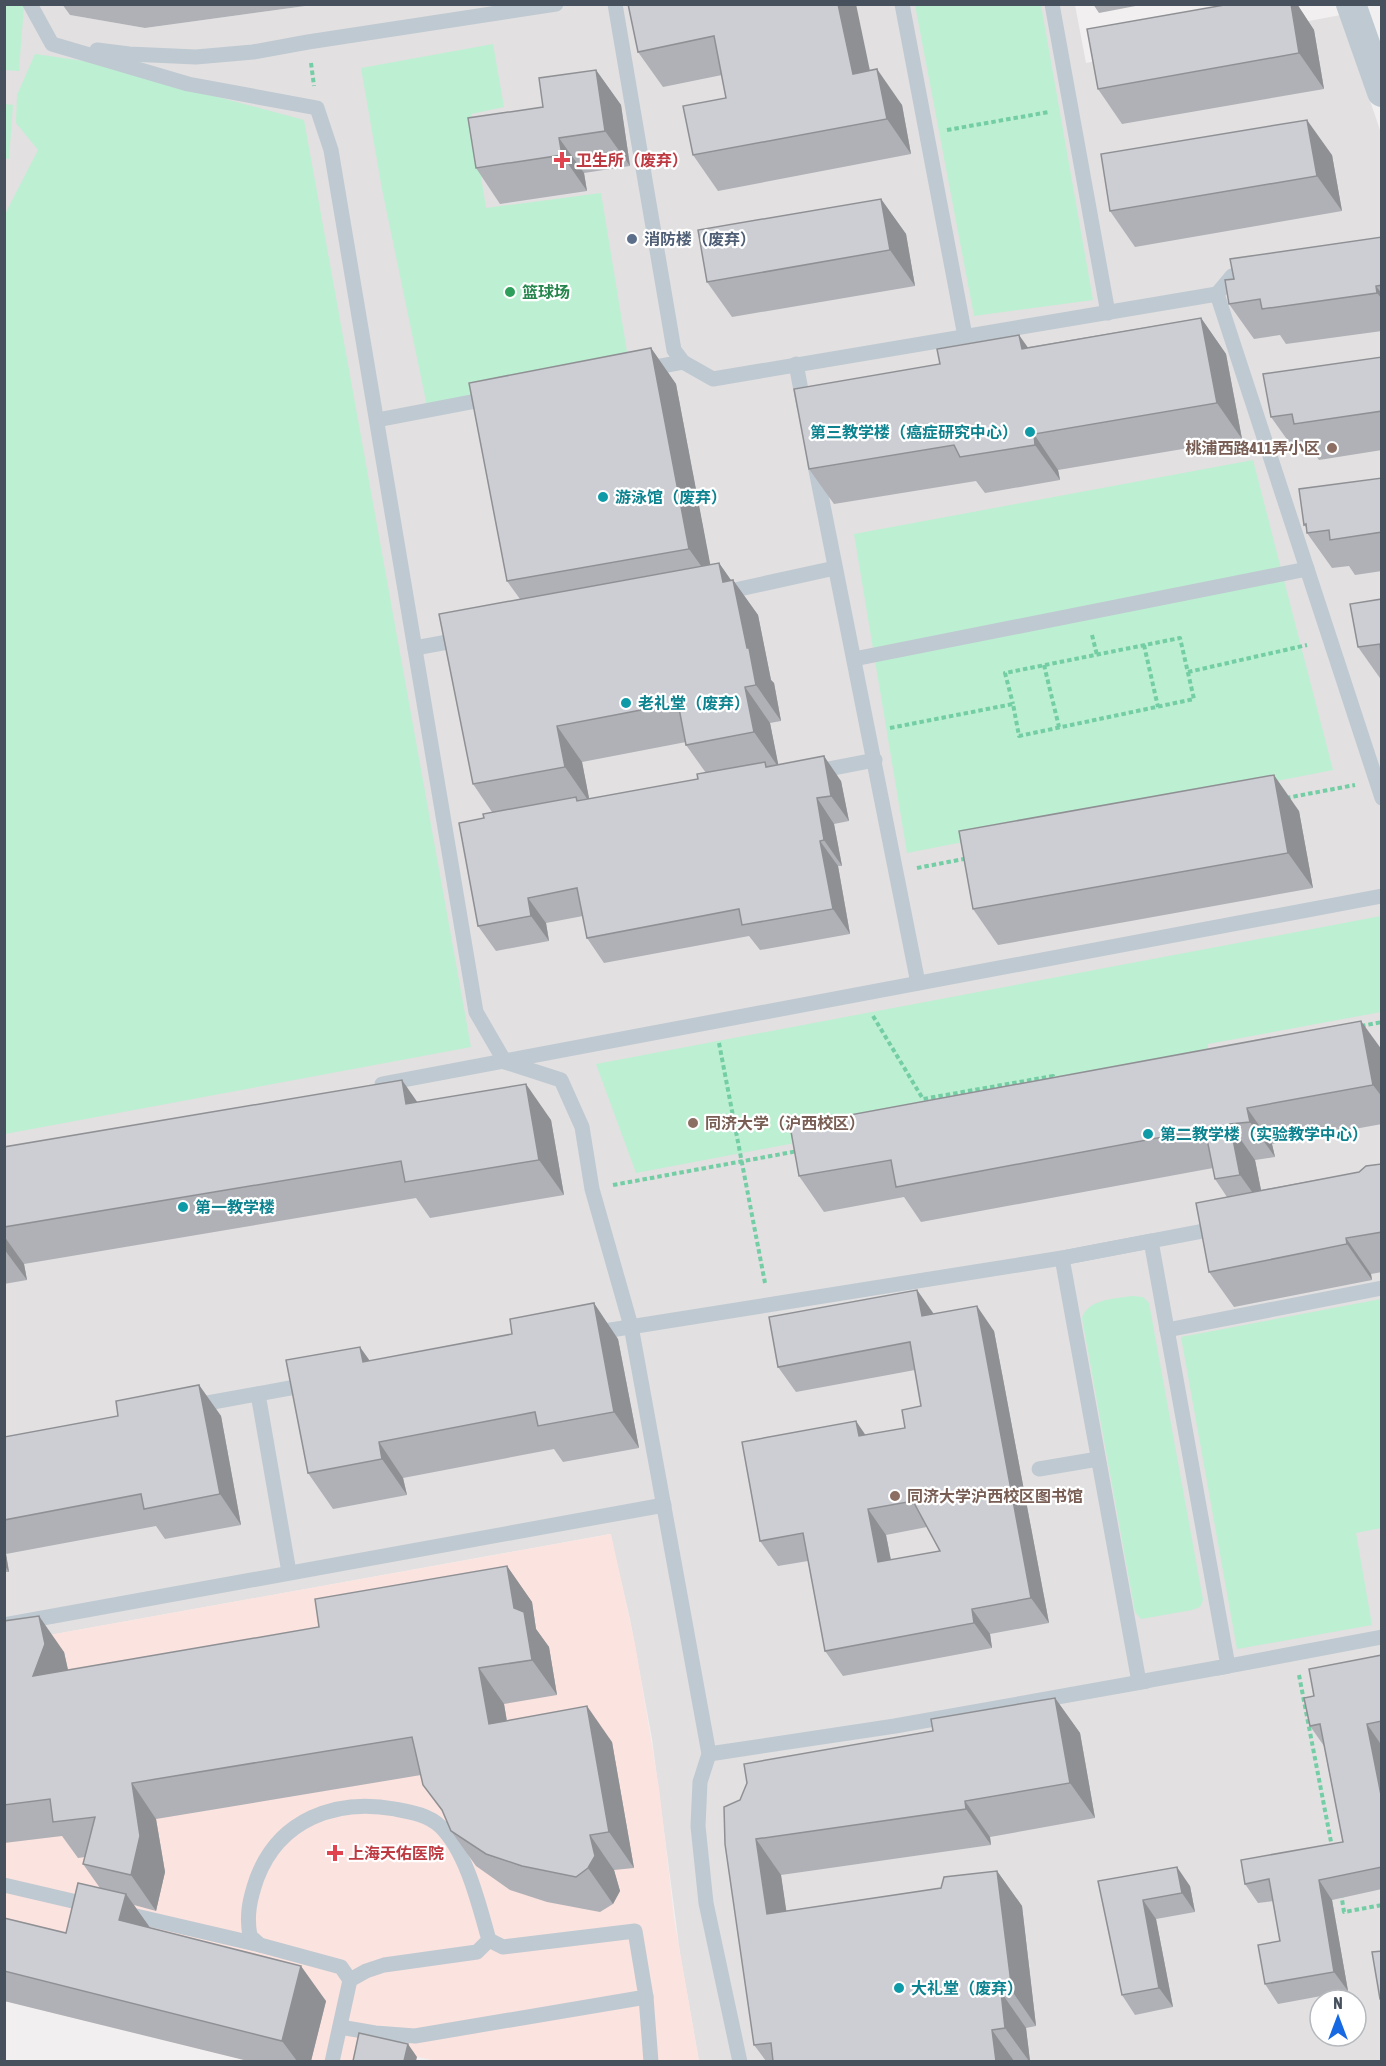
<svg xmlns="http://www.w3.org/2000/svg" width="1386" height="2066" font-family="'Asap Condensed','Noto Sans SC',sans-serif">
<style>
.education{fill:#e2e0e1;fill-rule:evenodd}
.medical{fill:#fbe3df}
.green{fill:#bdefd2}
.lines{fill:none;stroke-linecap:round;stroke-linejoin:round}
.path{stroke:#74cea5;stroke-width:4;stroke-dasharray:4.5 3;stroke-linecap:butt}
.service{stroke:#bfc9d1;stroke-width:15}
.minor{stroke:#bfc9d1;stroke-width:30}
.wall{fill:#afb1b6;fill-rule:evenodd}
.shaded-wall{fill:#8f9094}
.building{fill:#ccced4;stroke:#8f9094;stroke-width:1.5;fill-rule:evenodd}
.health-dot{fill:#e0444e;stroke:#fff;stroke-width:2}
.service-dot{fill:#5c6f8a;stroke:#fff;stroke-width:2}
.leisure-dot{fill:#2e9e5b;stroke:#fff;stroke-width:2}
.culture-dot{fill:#0f9aa8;stroke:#fff;stroke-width:2}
.education-dot{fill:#8d6e63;stroke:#fff;stroke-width:2}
.labels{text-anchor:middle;stroke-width:4.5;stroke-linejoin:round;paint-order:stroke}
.health-label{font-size:16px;font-weight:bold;fill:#be3a42;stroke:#fff;text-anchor:start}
.service-label{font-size:16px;font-weight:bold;fill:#4e5e75;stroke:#fff;text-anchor:start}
.leisure-label{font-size:16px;font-weight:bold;fill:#27864d;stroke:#fff;text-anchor:start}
.culture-label{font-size:16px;font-weight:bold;fill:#0d838f;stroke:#fff;text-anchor:start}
.education-label{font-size:16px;font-weight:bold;fill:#785e54;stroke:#fff;text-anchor:start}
</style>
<rect width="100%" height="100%" fill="#f1efef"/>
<path class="education" d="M320 4 1075 5 1086 63 1341 15 1382 136 1381 2061H699L680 1953 652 1739 630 1619 610 1534 5 1643V5H64L70 15 145 28ZM1320 2000H1356V2036H1320Z"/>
<polygon class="medical" points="611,1534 635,1644 659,1788 674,1918 699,2061 443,2062 417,2057 416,2062 248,2061 5,2001 5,1643"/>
<g class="green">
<polygon points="4,5 24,5 19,71 5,70"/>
<polygon points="915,5 1041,5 1093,300 974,316"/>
<polygon points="493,44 504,107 471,114 486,208 601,193 631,376 428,411 382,189 361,68"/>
<polygon points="35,54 84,61 304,120 471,1047 5,1134 4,216 38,150 16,123 17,95"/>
<polygon points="5,104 13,105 9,159 5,158"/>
<polygon points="1253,460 1333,770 907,853 854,534"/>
<polygon points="1381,916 1381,1012 1208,1044 1208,1065 636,1173 596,1064"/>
<path d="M1132 1296 1143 1297 1149 1303 1203 1600 1200 1607 1192 1610 1141 1619 1135 1612 1082 1318C1088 1299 1114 1299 1132 1296Z"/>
<polygon points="1381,1299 1381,1528 1356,1533 1372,1625 1237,1649 1181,1337"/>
</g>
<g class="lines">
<g class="path">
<polyline points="311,63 314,86"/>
<polyline points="947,130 1049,112"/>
<polyline points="1092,635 1097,655"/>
<polyline points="1144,645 1158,707"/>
<polyline points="1044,665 1059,727"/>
<polyline points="1188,672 1307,645"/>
<polyline points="890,728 1013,704 1019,736 1194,699 1180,638 1005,673 1013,704"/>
<polyline points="1286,798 1355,785"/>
<polyline points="917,868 969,858"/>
<polyline points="873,1016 923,1099 1053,1076 1055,1082"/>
<polyline points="1361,1026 1382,1022"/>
<polyline points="719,1043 765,1283"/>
<polyline points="613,1185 798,1151"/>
<polyline points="1299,1675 1332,1847"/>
<polyline points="1341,1893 1344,1912 1382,1905"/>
</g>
<g class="service">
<polyline points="30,4 52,44 188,84 317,108 331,150 476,1012 505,1062 561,1080 582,1127 592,1189 631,1326 709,1754 700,1782 698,1826 706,1903 740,2062"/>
<polyline points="615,4 674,350 683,362"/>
<polyline points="902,4 965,336"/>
<polyline points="1052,4 1108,313"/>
<polyline points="97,50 129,54 196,57 253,52 308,42 556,4"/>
<polyline points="1217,294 1382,798"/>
<polyline points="796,364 804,406"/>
<polyline points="645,369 683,362 713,379 1217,294 1232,276 1254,272"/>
<polyline points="377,420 492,398"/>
<polyline points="815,465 918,983"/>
<polyline points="721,593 835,568"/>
<polyline points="415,648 464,639"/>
<polyline points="854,659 1307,569"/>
<polyline points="813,772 875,760"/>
<polyline points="382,1084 1382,896"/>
<polygon points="1151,1241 1228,1666 1139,1682 1062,1258"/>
<polyline points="1167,1330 1382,1288"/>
<polyline points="592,1333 1062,1258 1219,1228"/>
<polyline points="258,1394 289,1572"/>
<polyline points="191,1406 312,1384"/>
<polyline points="1039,1469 1098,1459"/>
<polyline points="4,1625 664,1505"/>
<polyline points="1218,1668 1382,1637"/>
<polyline points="709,1754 895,1726 1147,1681"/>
<polyline points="4,1885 94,1906"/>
<polyline points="123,1913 260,1945"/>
<polyline points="646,1997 651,2062"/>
<polyline points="340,2027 375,2033 415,2036 646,1997 635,1931 503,1947 489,1940"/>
<path d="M332 2062 350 1980 366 1971 384 1965 477 1952 489 1940C479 1905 467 1853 441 1827 429 1815 411 1812 395 1809 335 1798 279 1820 257 1878 250 1898 246 1915 250 1936L260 1945 341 1967 350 1980"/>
</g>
<polyline class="minor" points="1351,4 1382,92"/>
</g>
<g class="wall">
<polygon points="62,4 320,4 145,28 70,15"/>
<polygon points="628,4 870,71 902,105 911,154 718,191 693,155 726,98 722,75 663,87 638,52"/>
<polygon points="1093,4 1146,4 1099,13"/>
<polygon points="1230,4 1297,4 1314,30 1324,89 1122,124 1098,89"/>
<polygon points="596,70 621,105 630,166 584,173 587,191 500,204 476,168 543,107"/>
<polygon points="1332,155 1342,211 1135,247 1110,211"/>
<polygon points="881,199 906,234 915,286 732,317 707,282"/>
<polygon points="1382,237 1382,331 1286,344 1280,335 1254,339 1229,304 1234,279"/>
<polygon points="1201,318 1226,354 1242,439 1058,470 1060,480 985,493 976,481 834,504 809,469 940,364 1028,347"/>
<path d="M651 348 676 384 710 565 719 563 731 580H733L758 615 771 680 774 683 781 721 770 723 778 764 841 781 849 821 834 824 842 866H838L850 934 760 950 749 936 604 963 587 938 583 916 546 923 549 941 496 951 478 926 484 818 492 812 473 784 520 599 507 581ZM686 742V745L706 773 698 779 589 799 582 762Z"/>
<polygon points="1382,357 1382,450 1319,460 1312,450 1296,452 1271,417"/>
<polygon points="1382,478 1382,571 1355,575 1349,566 1332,568 1307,533 1307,528 1304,525"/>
<polygon points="1382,599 1382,681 1358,647"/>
<polygon points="1299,811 1313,888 998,945 973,909"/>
<polygon points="1382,1050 1382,1124 1272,1144 1275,1157 1255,1160 1261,1190 1359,1172 1382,1164 1382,1272 1371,1274 1372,1280 1234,1307 1209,1272 1227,1197 1215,1179 1213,1168 921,1222 904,1197 824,1212 799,1176"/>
<polygon points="418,1103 551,1120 564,1195 430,1218 416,1198 24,1264 27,1280 4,1284 4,1147"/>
<path d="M917 1290 934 1314 994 1331 1049 1623 990 1634 992 1648 843 1676 825 1651 808 1561 778 1566 760 1541 865 1435 905 1428 921 1406 915 1370 796 1392 778 1367ZM927 1527 940 1551 891 1560 886 1535Z"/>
<polygon points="618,1339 639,1448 563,1462 554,1449 403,1478 407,1495 333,1509 308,1473 370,1361"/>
<polygon points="199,1385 221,1416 241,1525 165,1539 156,1526 6,1554 9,1572 4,1572 4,1437 118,1416"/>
<polygon points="507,1566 532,1602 536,1629 549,1647 557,1695 504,1704 507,1721 612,1742 634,1868 614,1870 620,1891 613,1904 600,1912 547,1902 510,1890 476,1866 451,1831 443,1812 423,1785 421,1775 156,1819 165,1872 156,1911 134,1905 150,1928 326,2001 311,2061 248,2061 4,2001 4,1918 66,1933 100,1888 83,1864 85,1857 78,1858 62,1836 4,1843 4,1621 64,1652 68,1670 319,1627"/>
<polygon points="1382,1655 1382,1743 1380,1743 1382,1749 1382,1889 1332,1900 1348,1991 1278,2004 1265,1984 1280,1941 1273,1901 1258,1903 1245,1884 1343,1842 1324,1746 1310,1726 1314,1696"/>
<polygon points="1055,1698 1080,1733 1095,1818 990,1837 991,1845 781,1875 786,1911 941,1888 997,1871 1022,1906 1036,2026 1026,2028 1030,2061 766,2061 754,2045 725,1844 933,1731"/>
<polygon points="1098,1881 1190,1886 1195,1912 1156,1919 1173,2007 1135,2015 1122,1995"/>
</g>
<g class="shaded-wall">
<polygon points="838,4 856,4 878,109 853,74"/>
<polygon points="1291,4 1297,4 1314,30 1324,89 1299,53"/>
<polygon points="877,69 902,105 911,154 887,119"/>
<polygon points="596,70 621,105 630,166 605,131"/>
<polygon points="1307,120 1332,155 1342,211 1317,176"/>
<polygon points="559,138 584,173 587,191 562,155"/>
<polygon points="881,199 906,234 915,286 890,250"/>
<polygon points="1376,286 1382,294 1382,299 1377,293"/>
<polygon points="1201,318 1226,354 1242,439 1217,403"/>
<polygon points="1019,335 1044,370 1022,349"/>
<polygon points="651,348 676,384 714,584 689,549"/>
<polygon points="1034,434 1058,470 1060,480 1035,445"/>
<polygon points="719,563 735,586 733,580 758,615 771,680 774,683 781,721 756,685 747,648 723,582"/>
<polygon points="745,687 770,723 779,768 754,732"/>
<polygon points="557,726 582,762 590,803 565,767"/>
<polygon points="824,756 841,781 849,821 831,796"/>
<polygon points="1274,775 1299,811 1313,888 1288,853"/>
<polygon points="817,798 834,824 842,866 824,840"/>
<polygon points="820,841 838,866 850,934 833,909"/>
<polygon points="528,898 546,923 549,941 531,916"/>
<polygon points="1361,1021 1382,1050 1382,1097 1373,1085"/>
<polygon points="402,1080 427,1116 406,1104"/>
<polygon points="526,1084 551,1120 564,1195 539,1160"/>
<polygon points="1247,1108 1272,1144 1275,1157 1250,1122"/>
<polygon points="1230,1124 1255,1160 1265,1210 1240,1175"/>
<polygon points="4,1236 24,1264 27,1280 4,1249"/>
<polygon points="1346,1238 1371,1274 1372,1280 1347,1244"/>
<polygon points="917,1290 935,1316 922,1316"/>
<polygon points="594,1303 618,1339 639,1448 614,1412"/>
<polygon points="977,1306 994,1331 1049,1623 1031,1598"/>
<polygon points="360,1347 385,1382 363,1362"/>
<polygon points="199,1385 221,1416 241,1525 220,1494"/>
<polygon points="856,1421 873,1446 859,1436"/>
<polygon points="379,1442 403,1478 407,1495 382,1459"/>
<polygon points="868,1509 886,1535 896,1587 878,1562"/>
<polygon points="4,1553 6,1554 9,1572 4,1565"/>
<polygon points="507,1566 532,1602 536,1629 549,1647 557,1695 532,1660 514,1608"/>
<polygon points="972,1609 990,1634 992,1648 974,1623"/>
<polygon points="39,1616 64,1652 70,1679 33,1676"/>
<polygon points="479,1668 504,1704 513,1759 489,1724"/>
<polygon points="1055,1698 1080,1733 1095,1818 1070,1783"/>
<polygon points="587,1706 612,1742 634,1868 609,1832"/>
<polygon points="1367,1724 1380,1743 1382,1749 1382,1800"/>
<polygon points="132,1783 156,1819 165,1872 156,1911 131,1875"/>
<polygon points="965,1801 990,1837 991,1845 966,1809"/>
<polygon points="590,1835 614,1870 620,1891 613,1904 588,1868"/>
<polygon points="756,1839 781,1875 792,1949 767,1914"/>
<polygon points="1177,1867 1190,1886 1195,1912 1182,1893"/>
<polygon points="997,1871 1022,1906 1036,2026 1012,1991"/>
<polygon points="1319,1880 1332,1900 1348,1991 1334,1972"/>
<polygon points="126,1894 151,1929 119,1920"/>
<polygon points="1143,1900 1156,1919 1173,2007 1159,1988"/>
<polygon points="301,1966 326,2001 311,2061 297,2061 282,2041"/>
<polygon points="1001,1992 1026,2028 1030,2061 1029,2061 1005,2028"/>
<polygon points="992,2030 1014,2061 996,2061"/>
<polygon points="408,2044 417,2057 416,2061 404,2061"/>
</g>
<g class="building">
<polygon points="628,4 838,4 853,74 877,69 887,119 693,155 683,106 726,98 714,36 638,52"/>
<polygon points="1230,4 1291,4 1299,53 1098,89 1087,29"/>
<polygon points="596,70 605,131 559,138 562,155 476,168 468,118 543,107 539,78"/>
<polygon points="1307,120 1317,176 1110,211 1101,154"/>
<polygon points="881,199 890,250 707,282 698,230"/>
<polygon points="1382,237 1382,285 1376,286 1377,293 1262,309 1260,299 1229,304 1225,280 1234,279 1230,259"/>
<polygon points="1201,318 1217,403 1034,434 1035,445 960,457 954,445 809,469 794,389 940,364 937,349 1019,335 1022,349"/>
<polygon points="651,348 689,549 507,581 469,383"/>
<polygon points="1382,357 1382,411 1294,424 1292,414 1271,417 1263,374"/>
<polygon points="1382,478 1382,532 1330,540 1329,530 1307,533 1306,524 1304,525 1299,489"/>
<polygon points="719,563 723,582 733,580 747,648 749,648 756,685 745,687 754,732 686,745 678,703 557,726 565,767 473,784 439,614"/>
<polygon points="1382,599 1382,654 1381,654 1380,644 1358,647 1350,604"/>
<polygon points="824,756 831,796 817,798 824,840 820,841 833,909 742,925 739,909 587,938 577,888 528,898 531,916 478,926 459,823 484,818 483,814 576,797 577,801 698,779 697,774 765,762 766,767"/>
<polygon points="1274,775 1288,853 973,909 959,831"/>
<polygon points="1361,1021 1373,1085 1247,1108 1250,1122 1230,1124 1240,1175 1215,1179 1205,1129 896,1187 891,1160 799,1176 790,1126"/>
<polygon points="402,1080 406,1104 526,1084 539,1160 405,1182 401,1161 4,1227 4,1147"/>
<polygon points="1381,1164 1382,1232 1346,1238 1347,1244 1209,1272 1196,1203 1359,1172 1366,1166"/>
<path d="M917 1290 922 1316 977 1306 1031 1598 972 1609 974 1623 825 1651 803 1533 760 1541 742 1442 856 1421 859 1436 905 1428 902 1410 921 1406 910 1342 778 1367 769 1317ZM913 1501 940 1551 878 1562 868 1509Z"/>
<polygon points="594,1303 614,1412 538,1426 535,1412 379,1442 382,1459 308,1473 286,1360 360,1347 363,1362 512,1334 510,1319"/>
<polygon points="199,1385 220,1494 144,1509 141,1494 4,1520 4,1437 118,1416 116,1401"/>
<polygon points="507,1566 514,1608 524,1612 532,1660 479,1668 489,1724 587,1706 609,1832 590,1835 595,1856 588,1868 576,1877 522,1866 486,1854 451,1831 442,1810 423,1785 412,1737 132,1783 140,1836 131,1875 83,1864 95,1817 53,1822 50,1799 4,1805 4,1621 39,1616 45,1644 33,1676 319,1627 315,1599"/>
<polygon points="1382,1655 1382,1721 1367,1724 1382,1800 1382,1867 1319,1880 1334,1972 1265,1984 1258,1945 1280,1941 1269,1879 1245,1884 1241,1860 1343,1842 1320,1724 1310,1726 1304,1698 1314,1696 1309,1669"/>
<polygon points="1055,1698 1070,1783 965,1801 966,1809 756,1839 767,1914 941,1888 944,1877 997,1871 1012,1991 1001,1992 1005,2028 992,2030 996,2061 773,2061 771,2043 754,2045 725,1844 724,1807 740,1800 747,1783 744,1764 933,1731 931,1719"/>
<polygon points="1177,1867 1182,1893 1143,1900 1159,1988 1122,1995 1098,1881"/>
<polygon points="78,1883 126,1894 119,1920 301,1966 282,2041 4,1971 4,1918 66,1933"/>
<polygon points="1382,1951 1382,1999 1380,1999 1372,1952"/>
<polygon points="359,2033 408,2044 404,2061 353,2061"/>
</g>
<g class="health-dot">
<path d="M559 151h6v6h6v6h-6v6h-6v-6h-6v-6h6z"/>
<path d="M332 1844h6v6h6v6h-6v6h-6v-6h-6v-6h6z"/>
</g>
<circle class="service-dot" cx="632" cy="239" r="6"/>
<circle class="leisure-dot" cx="510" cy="292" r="6"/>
<g class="culture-dot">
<circle cx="1030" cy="432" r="6"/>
<circle cx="603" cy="497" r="6"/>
<circle cx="626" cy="703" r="6"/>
<circle cx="1148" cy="1134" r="6"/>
<circle cx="183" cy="1207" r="6"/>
<circle cx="899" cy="1988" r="6"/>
</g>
<g class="education-dot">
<circle cx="1332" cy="448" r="6"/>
<circle cx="693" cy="1123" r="6"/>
<circle cx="895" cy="1496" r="6"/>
</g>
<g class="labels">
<g class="health-label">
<text x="576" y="166">卫生所（废弃）</text>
<text x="348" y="1859">上海天佑医院</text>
</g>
<g class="service-label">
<text x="644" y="245">消防楼（废弃）</text>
</g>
<g class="leisure-label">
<text x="522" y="298">篮球场</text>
</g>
<g class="culture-label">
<text x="1018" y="438" text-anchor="end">第三教学楼（癌症研究中心）</text>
<text x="615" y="503">游泳馆（废弃）</text>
<text x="638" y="709">老礼堂（废弃）</text>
<text x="1160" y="1140">第二教学楼（实验教学中心）</text>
<text x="195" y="1213">第一教学楼</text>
<text x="911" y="1994">大礼堂（废弃）</text>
</g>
<g class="education-label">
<text x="1320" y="454" text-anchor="end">桃浦西路411弄小区</text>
<text x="705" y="1129">同济大学（沪西校区）</text>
<text x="907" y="1502">同济大学沪西校区图书馆</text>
</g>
</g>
<rect width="1386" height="2066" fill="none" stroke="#47515d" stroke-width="12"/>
<g transform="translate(1338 2018)"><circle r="28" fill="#ffffff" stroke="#b5b9be" stroke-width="1.5"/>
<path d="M0-4.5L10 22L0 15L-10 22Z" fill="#1769e3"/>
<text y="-9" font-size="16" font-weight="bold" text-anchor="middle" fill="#47515d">N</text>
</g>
</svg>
